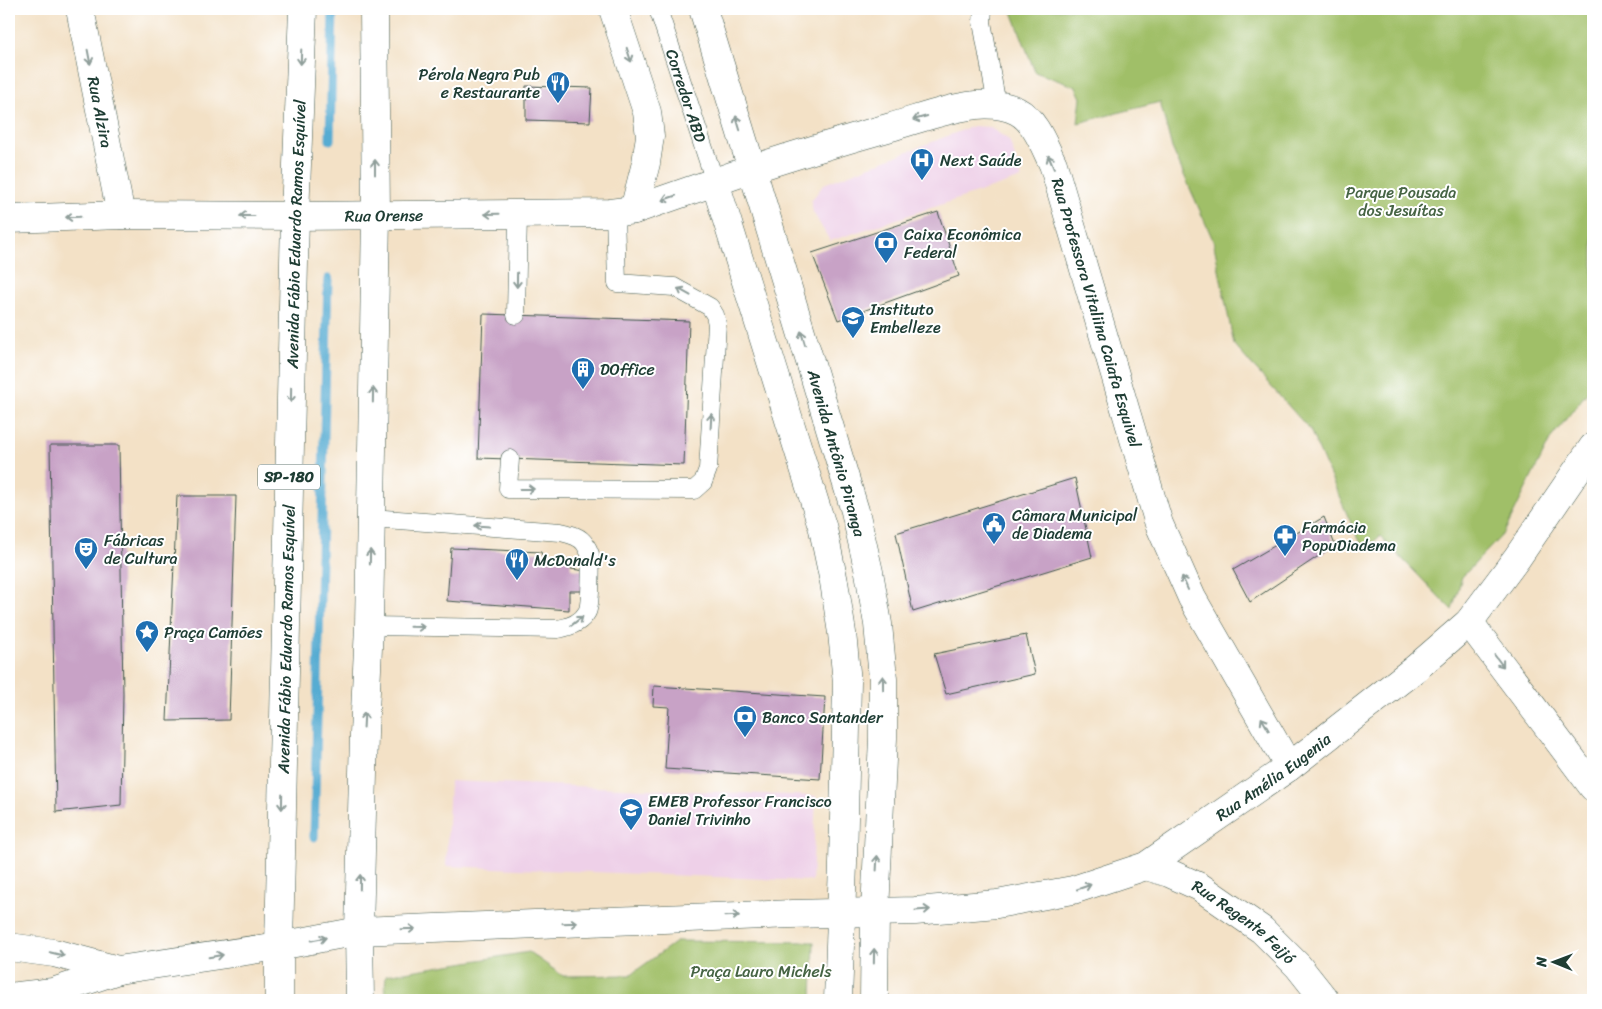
<svg xmlns="http://www.w3.org/2000/svg" width="1602" height="1009" font-family="Sriracha,sans-serif">
<style>
.built{fill:#eed0e8}
.green{fill:#a0bf68;stroke:#607e4e}
.lines{fill:none;stroke-linecap:round;stroke-linejoin:round}
.stream{stroke:#56acd2;stroke-width:9}
.building{fill:#c8a2c6}
.lane-casing{stroke:#3f564a;stroke-width:19}
.street-casing{stroke:#3f564a;stroke-width:29}
.secondary-casing{stroke:#3f564a;stroke-width:29}
.primary-casing{stroke:#3f564a;stroke-width:29}
.lane{stroke:#fff;stroke-width:18}
.street{stroke:#fff;stroke-width:28}
.secondary{stroke:#fff;stroke-width:28}
.primary{stroke:#fff;stroke-width:28}
.oneway{stroke:#8f9e9a}
.labels{text-anchor:middle;stroke-width:4;stroke-linejoin:round;paint-order:stroke}
.shield{fill:#fff;stroke:#627771;stroke-width:1}
.shield-label{font-size:15px;font-weight:bold;fill:#1f3d34}
.poi-label{font-size:16px;fill:#1f3d34;stroke:#fff;text-anchor:start}
.street-label{font-size:16px;fill:#1f3d34;stroke:#fff}
.park-label{font-size:16px;fill:#466444;stroke:#fff}
</style>
<rect width="100%" height="100%" fill="#fff"/>
<filter id="ink" filterUnits="userSpaceOnUse"><feTurbulence type="fractalNoise" baseFrequency=".02" numOctaves="2"/><feDisplacementMap in="SourceGraphic" scale="10" xChannelSelector="R" yChannelSelector="G"/><feConvolveMatrix kernelMatrix="1 2 1 2 8 2 1 2 1" color-interpolation-filters="sRGB"/></filter>
<filter id="wash" filterUnits="userSpaceOnUse"><feTurbulence type="fractalNoise" baseFrequency=".0096" numOctaves="4" result="noise"/><feDisplacementMap in="SourceGraphic" scale="20" xChannelSelector="R" yChannelSelector="G"/><feGaussianBlur stdDeviation="1.12" result="paint"/><feColorMatrix in="noise" values="0 0 0 0 0 0 0 0 0 0 0 0 0 0 0 0 0 1.4 0 .05"/><feComposite in="paint" operator="in"/></filter>
<g filter="url(#wash)">
<rect width="100%" height="100%" fill="#f3e1c6"/>
<g class="built">
<polygon points="973,126 989,127 1009,140 1022,178 830,241 813,212 811,201 824,184"/>
<polygon points="450,781 816,796 812,881 446,866"/>
</g>
<g class="green">
<polygon points="1011,9 1593,9 1593,385 1551,438 1504,533 1462,577 1452,610 1380,536 1365,550 1354,530 1310,430 1234,345 1213,240 1172,148 1160,102 1078,123 1081,98 1076,87 1035,72"/>
<polygon points="677,941 814,942 812,1000 384,1000 386,975 529,952 563,976 630,975"/>
</g>
<g class="lines">
<g class="stream">
<polyline points="330,140 333,9"/>
<polyline points="314,837 328,279"/>
</g>
</g>
<g id="blocks">
<g class="building">
<polygon points="526,86 592,88 590,122 526,120"/>
<polygon points="938,212 959,276 838,320 812,253"/>
<polygon points="483,314 689,321 684,465 478,458"/>
<polygon points="50,445 119,445 123,694 121,805 56,812"/>
<polygon points="1075,478 1092,557 913,612 896,533"/>
<polygon points="177,496 236,496 229,720 167,721"/>
<polygon points="1324,517 1335,545 1250,602 1233,570"/>
<polygon points="451,548 541,552 543,560 570,559 571,569 586,571 583,591 569,591 569,610 447,601"/>
<polygon points="1026,635 1035,674 946,694 934,654"/>
<polygon points="654,686 825,697 820,779 665,769 669,707 653,706"/>
</g>
</g>
</g>
<g filter="url(#ink)">
<use href="#blocks" fill-opacity="0" stroke="#3f564a" stroke-width="1"/>
<g class="lines">
<g class="lane-casing">
<g id="lane">
<path id="s1" d="M658 9 715 182"/>
<polyline points="983,9 982,22 997,105"/>
<polyline points="516,315 518,214"/>
<polyline points="510,459 508,489 694,490 703,482 708,469 717,324 715,315 710,307 674,287 617,283 615,212"/>
<path d="M369 626 558 629C570 627 581 623 587 612 591 605 591 563 590 554 589 551 587 547 585 544 580 536 570 534 561 532L371 518"/>
</g>
</g>
<g class="street-casing">
<g id="street">
<path id="s2" d="M80 9 121 215"/>
<polyline points="715,182 823,529 834,582 842,633 847,682 843,864 838,1000"/>
<polyline points="9,219 121,215 295,216"/>
<polyline points="1469,622 1593,787"/>
<path id="s3" d="M1146 866 1169 873 1200 887 1262 930 1298 966 1325 1000"/>
<path id="s4" d="M9 947 54 953 118 970 279 946 359 931 792 914 915 911 997 904 1073 890 1146 866 1289 767 1416 668 1469 622 1517 558 1593 447"/>
<polyline points="9,997 53,992 118,970"/>
<path id="s5" d="M874 1000 875 912 883 738V679L878 624 869 572 855 511 752 169C798 154 845 140 891 127 919 119 947 108 976 105 989 104 1005 105 1017 111 1036 121 1044 146 1053 164L1159 524 1192 598 1289 767"/>
</g>
</g>
<g class="secondary-casing">
<g id="secondary">
<polyline points="613,9 647,112 650,136 646,163 634,210"/>
<path id="s6" d="M295 216 610 213 634 210 752 169 703 9"/>
</g>
</g>
<g class="primary-casing">
<g id="primary">
<path id="s7" d="M279 1000V946L295 216 303 9"/>
<polyline points="360,1000 359,931 364,734 369,626 376,215 374,9"/>
</g>
</g>
<use href="#lane" class="lane"/>
<use href="#street" class="street"/>
<use href="#secondary" class="secondary"/>
<use href="#primary" class="primary"/>
</g>
<defs><path id="oneway-shaft" d="M-6 0H5M1.5-3L5.5 0L1.5 3" fill="none" stroke-width="1.6" stroke-linecap="round" stroke-linejoin="round" transform="scale(1.25)"/></defs>
<g class="oneway">
<use href="#oneway-shaft" transform="translate(629 55) rotate(72)"/>
<use href="#oneway-shaft" transform="translate(89 57) rotate(79)"/>
<use href="#oneway-shaft" transform="translate(301 57) rotate(92)"/>
<use href="#oneway-shaft" transform="translate(920 118) rotate(164)"/>
<use href="#oneway-shaft" transform="translate(738 123) rotate(-107)"/>
<use href="#oneway-shaft" transform="translate(1051 162) rotate(-113)"/>
<use href="#oneway-shaft" transform="translate(375 167) rotate(-90)"/>
<use href="#oneway-shaft" transform="translate(669 198) rotate(161)"/>
<use href="#oneway-shaft" transform="translate(492 214) rotate(179)"/>
<use href="#oneway-shaft" transform="translate(247 216) rotate(-180)"/>
<use href="#oneway-shaft" transform="translate(73 217) rotate(178)"/>
<use href="#oneway-shaft" transform="translate(517 280) rotate(91)"/>
<use href="#oneway-shaft" transform="translate(684 292) rotate(-151)"/>
<use href="#oneway-shaft" transform="translate(803 338) rotate(-107)"/>
<use href="#oneway-shaft" transform="translate(291 395) rotate(91)"/>
<use href="#oneway-shaft" transform="translate(373 395) rotate(-89)"/>
<use href="#oneway-shaft" transform="translate(711 421) rotate(-87)"/>
<use href="#oneway-shaft" transform="translate(527 489)"/>
<use href="#oneway-shaft" transform="translate(482 526) rotate(-176)"/>
<use href="#oneway-shaft" transform="translate(370 557) rotate(-89)"/>
<use href="#oneway-shaft" transform="translate(1185 583) rotate(-114)"/>
<use href="#oneway-shaft" transform="translate(577 621) rotate(-38)"/>
<use href="#oneway-shaft" transform="translate(417 627) rotate(1)"/>
<use href="#oneway-shaft" transform="translate(1499 661) rotate(53)"/>
<use href="#oneway-shaft" transform="translate(883 683) rotate(-91)"/>
<use href="#oneway-shaft" transform="translate(364 720) rotate(-87)"/>
<use href="#oneway-shaft" transform="translate(1265 724) rotate(-120)"/>
<use href="#oneway-shaft" transform="translate(282 802) rotate(91)"/>
<use href="#oneway-shaft" transform="translate(877 863) rotate(-87)"/>
<use href="#oneway-shaft" transform="translate(360 882) rotate(-89)"/>
<use href="#oneway-shaft" transform="translate(1084 887) rotate(-19)"/>
<use href="#oneway-shaft" transform="translate(923 910) rotate(-4)"/>
<use href="#oneway-shaft" transform="translate(732 916) rotate(-2)"/>
<use href="#oneway-shaft" transform="translate(570 923) rotate(-2)"/>
<use href="#oneway-shaft" transform="translate(408 929) rotate(-2)"/>
<use href="#oneway-shaft" transform="translate(319 939) rotate(-11)"/>
<use href="#oneway-shaft" transform="translate(57 954) rotate(13)"/>
<use href="#oneway-shaft" transform="translate(216 956) rotate(-9)"/>
<use href="#oneway-shaft" transform="translate(874 956) rotate(-89)"/>
</g>
</g>
<defs>
<g id="restaurant-pin" transform="scale(1.25)"><path d="M0 17L-7.5 6A9.5 9.5 0 1 1 7.5 6Z" fill="#1f6fb2" stroke="#fff"/><path d="M-5-6h1v4h1v-4h1v4h1v-4h1v5L-1.5 .5V6h-2V.5L-5-1ZM5-6V6H3V1.5H1.5Q1.5-4 5-6Z" fill="#fff"/></g>
<g id="hospital-pin" transform="scale(1.25)"><path d="M0 17L-7.5 6A9.5 9.5 0 1 1 7.5 6Z" fill="#1f6fb2" stroke="#fff"/><path d="M-5-5h3v3.5h4V-5h3V5h-3V1.5h-4V5h-3Z" fill="#fff"/></g>
<g id="bank-pin" transform="scale(1.25)"><path d="M0 17L-7.5 6A9.5 9.5 0 1 1 7.5 6Z" fill="#1f6fb2" stroke="#fff"/><path d="M-6-4H6V4H-6ZM0-2.3a2.3 2.3 0 1 0 0 4.6a2.3 2.3 0 1 0 0-4.6Z" fill="#fff"/></g>
<g id="school-pin" transform="scale(1.25)"><path d="M0 17L-7.5 6A9.5 9.5 0 1 1 7.5 6Z" fill="#1f6fb2" stroke="#fff"/><path d="M0-5L7-2L0 1L-7-2ZM-4 1L0 2.5L4 1V4Q0 6-4 4Z" fill="#fff"/></g>
<g id="building-pin" transform="scale(1.25)"><path d="M0 17L-7.5 6A9.5 9.5 0 1 1 7.5 6Z" fill="#1f6fb2" stroke="#fff"/><path d="M-4-6H4V6H1V3H-1V6H-4ZM-2.5-4.3h1.7v1.8h-1.7ZM.8-4.3h1.7v1.8H.8ZM-2.5-1h1.7V.8h-1.7ZM.8-1h1.7V.8H.8Z" fill="#fff"/></g>
<g id="civic-pin" transform="scale(1.25)"><path d="M0 17L-7.5 6A9.5 9.5 0 1 1 7.5 6Z" fill="#1f6fb2" stroke="#fff"/><path d="M-.6-6.5H3V-4.5H.6V-3L4-1V1h2V6H-6V1h2V-1L-.6-3ZM-1.2 2.5V6h2.4V2.5Z" fill="#fff"/></g>
<g id="pharmacy-pin" transform="scale(1.25)"><path d="M0 17L-7.5 6A9.5 9.5 0 1 1 7.5 6Z" fill="#1f6fb2" stroke="#fff"/><path d="M-2-6h4v4h4v4h-4v4h-4v-4h-4v-4h4Z" fill="#fff"/></g>
<g id="theatre-pin" transform="scale(1.25)"><path d="M0 17L-7.5 6A9.5 9.5 0 1 1 7.5 6Z" fill="#1f6fb2" stroke="#fff"/><path d="M-5-5.5Q0-4 5-5.5V0Q5 5 0 6Q-5 5-5 0ZM-3.3-2.5H-1v1.5H-3.3ZM1-2.5H3.3v1.5H1ZM-2.8 1Q0 5.5 2.8 1Z" fill="#fff"/></g>
<g id="sight-pin" transform="scale(1.25)"><path d="M0 17L-7.5 6A9.5 9.5 0 1 1 7.5 6Z" fill="#1f6fb2" stroke="#fff"/><path d="M0-6L1.8-2.2L6-1.7L2.9 1.2L3.7 5.4L0 3.3L-3.7 5.4L-2.9 1.2L-6-1.7L-1.8-2.2Z" fill="#fff"/></g>
</defs>
<g fill-rule="evenodd">
<use href="#restaurant-pin" x="558" y="83"/>
<use href="#hospital-pin" x="922" y="160"/>
<use href="#bank-pin" x="886" y="243"/>
<use href="#school-pin" x="853" y="318"/>
<use href="#building-pin" x="583" y="369"/>
<use href="#civic-pin" x="994" y="524"/>
<use href="#pharmacy-pin" x="1285" y="536"/>
<use href="#theatre-pin" x="86" y="549"/>
<use href="#restaurant-pin" x="517" y="560"/>
<use href="#sight-pin" x="147" y="632"/>
<use href="#bank-pin" x="745" y="717"/>
<use href="#school-pin" x="631" y="810"/>
</g>
<g class="labels">
<rect class="shield" x="258" y="464.5" width="62" height="25" rx="4"/>
<g class="shield-label">
<text x="289" y="482">SP-180</text>
</g>
<g class="poi-label">
<text x="540" y="80" text-anchor="end">Pérola Negra Pub<tspan x="540" dy="18">e Restaurante</tspan></text>
<text x="940" y="166">Next Saúde</text>
<text x="904" y="240">Caixa Econômica<tspan x="904" dy="18">Federal</tspan></text>
<text x="870" y="315">Instituto<tspan x="870" dy="18">Embelleze</tspan></text>
<text x="600" y="375">DOffice</text>
<text x="1012" y="521">Câmara Municipal<tspan x="1012" dy="18">de Diadema</tspan></text>
<text x="1302" y="533">Farmácia<tspan x="1302" dy="18">PopuDiadema</tspan></text>
<text x="104" y="546">Fábricas<tspan x="104" dy="18">de Cultura</tspan></text>
<text x="534" y="566">McDonald's</text>
<text x="164" y="638">Praça Camões</text>
<text x="762" y="723">Banco Santander</text>
<text x="648" y="807">EMEB Professor Francisco<tspan x="648" dy="18">Daniel Trivinho</tspan></text>
</g>
<g class="street-label">
<text dy="6" stroke="none"><textPath href="#s1" startOffset="91">Corredor ABD</textPath></text>
<text dy="6" stroke="none"><textPath href="#s2" startOffset="105">Rua Alzira</textPath></text>
<text dy="6" stroke="none"><textPath href="#s6" startOffset="89">Rua Orense</textPath></text>
<text dy="6" stroke="none"><textPath href="#s7" startOffset="766">Avenida Fábio Eduardo Ramos Esquível</textPath></text>
<text dy="6" stroke="none"><textPath href="#s5" startOffset="1344">Rua Professora Vitaliina Caiafa Esquivel</textPath></text>
<text transform="translate(837 453) rotate(74)" y="6">Avenida Antônio Piranga</text>
<text dy="6" stroke="none"><textPath href="#s7" startOffset="361">Avenida Fábio Eduardo Ramos Esquível</textPath></text>
<text dy="6" stroke="none"><textPath href="#s4" startOffset="1304">Rua Amélia Eugenia</textPath></text>
<text dy="6" stroke="none"><textPath href="#s3" startOffset="114">Rua Regente Feijó</textPath></text>
</g>
<g class="park-label">
<text x="1401" y="198">Parque Pousada<tspan x="1401" dy="18">dos Jesuítas</tspan></text>
<text x="761" y="977">Praça Lauro Michels</text>
</g>
</g>
<rect width="1602" height="1009" fill="none" stroke="#fff" stroke-width="30"/>
<g transform="translate(1554 962) rotate(271)" stroke="#ffffff" stroke-width="4" paint-order="stroke">
<path d="M0-4L9 19L0 12L-9 19Z" fill="#1f3d34"/>
<text y="-8" font-size="14" font-weight="bold" text-anchor="middle" fill="#1f3d34">N</text>
</g>
</svg>
